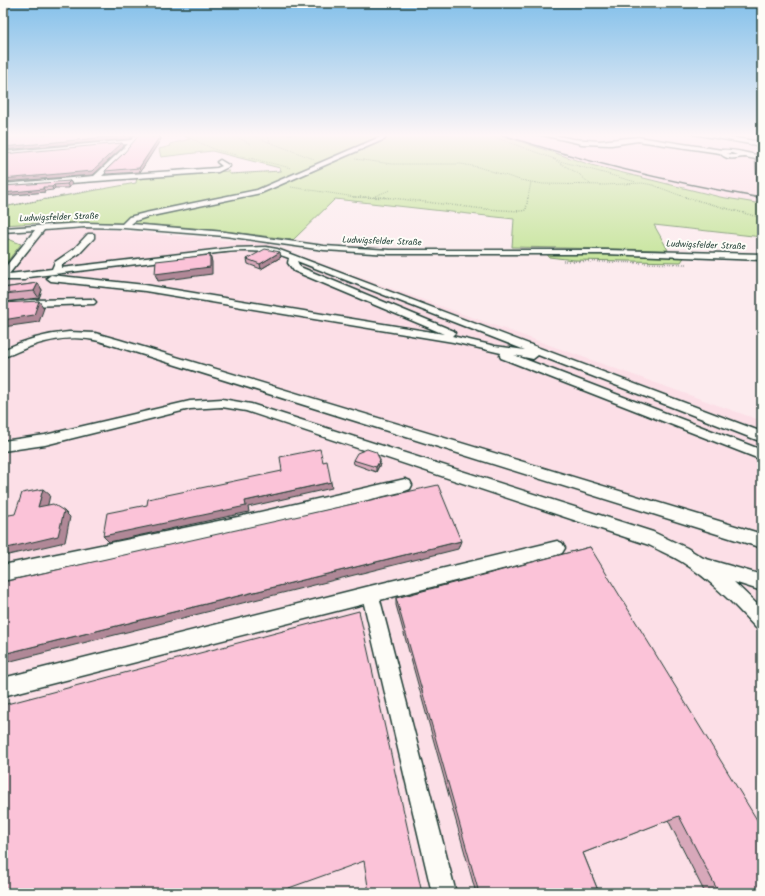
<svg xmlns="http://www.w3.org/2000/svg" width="765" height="896" font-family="Kalam,sans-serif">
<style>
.built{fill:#fcdfe7}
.green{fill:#c7e59d;stroke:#739168}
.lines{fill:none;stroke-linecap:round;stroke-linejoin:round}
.minor-casing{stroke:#1f3d34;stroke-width:3}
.path-far1{stroke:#1f3d34;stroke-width:1;stroke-dasharray:0.5 1.5;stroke-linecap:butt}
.path{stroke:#1f3d34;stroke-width:1.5;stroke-dasharray:0.5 2;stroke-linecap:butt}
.minor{fill:#fdfcf7;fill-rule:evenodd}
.rail-far1{stroke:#1f3d34;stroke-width:1.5}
.rail{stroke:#1f3d34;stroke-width:2}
.wall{fill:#d8a8ba;stroke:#1f3d34}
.shaded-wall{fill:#b08897;stroke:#1f3d34}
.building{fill:#fbc3d8;stroke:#1f3d34}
.labels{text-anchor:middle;stroke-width:4;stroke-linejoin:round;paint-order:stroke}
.far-street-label{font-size:9px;fill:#1f3d34;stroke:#fdfcf7}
</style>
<rect width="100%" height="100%" fill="#fcebee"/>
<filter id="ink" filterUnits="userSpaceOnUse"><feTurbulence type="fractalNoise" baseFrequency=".025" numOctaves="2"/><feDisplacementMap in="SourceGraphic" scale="8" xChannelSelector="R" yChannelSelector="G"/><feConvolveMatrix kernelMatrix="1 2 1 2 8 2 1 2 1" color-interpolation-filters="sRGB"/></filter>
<g filter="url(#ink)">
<g class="built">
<polygon points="485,134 762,134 762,207 595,172"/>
<polygon points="62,229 101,229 267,244 762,421 762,893 3,893 3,253 17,252 34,232"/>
</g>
<g class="green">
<path d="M181 134H498L591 165 720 197 762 204V237L654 225 668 250 512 247 514 219 335 199 293 240C197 226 101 218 3 225V207L136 183 137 177 229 171 230 174 281 171 280 168 212 151 161 157 159 149 171 146 170 144 190 139Z"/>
<polygon points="3,237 21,244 3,267"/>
<polygon points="547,254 685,256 681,262 574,260 549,257"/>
</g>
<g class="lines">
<g class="minor-casing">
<g id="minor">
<polygon points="137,134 142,134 124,155 102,176 217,168 222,166 217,162 220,160 230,166 218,172 3,188 3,184 94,176 128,144 3,156 3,152 131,140"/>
<path d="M379 134H385V139L261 193 147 217 135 221 131 224 225 232 324 246 390 250H606L762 254V260L606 254H390L324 250 225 236 124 228 85 227 44 230 9 274 52 269 55 262 74 249 88 234H94V238L80 253 62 265 61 268 231 248 266 247 277 249 762 432V442L538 355 533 359 514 355 762 450V460L501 358 500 356 501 353 453 342 145 291 51 281 47 278 51 275 145 285 444 334 294 271 288 263 289 258C250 243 203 256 162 261 118 266 73 272 29 277L25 280H3V270L35 230 3 232V228L85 223 122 224 129 217 145 213 257 190 380 137ZM297 261 525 350 495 346 452 336 455 333 454 331 300 267Z"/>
<path d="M538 134H549L573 139 599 141 638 137 722 150C736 149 748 154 762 156V160C756 159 751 158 745 157 736 157 728 162 720 153L638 141 611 145 582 144ZM727 153H732L737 155H731Z"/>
<polygon points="693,134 709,134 762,142 762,146"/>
<polygon points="91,299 94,300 96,302 94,304 29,306 3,309 3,303 29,300"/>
<path d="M69 332 95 333 120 340 762 534V548L99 341C75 335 49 339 26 348 18 351 11 355 3 357V350C24 340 46 334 69 332Z"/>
<path d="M222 399 251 404 653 532 687 548 703 558 762 575V591L734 582 762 609V631L756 628C734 604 710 579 682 562 671 555 660 551 649 545L246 411 222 407 190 409 45 445 3 451V441L45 435 190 401Z"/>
<polygon points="405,479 410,481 412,485 410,489 405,491 238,531 3,581 3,565 238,517"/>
<polygon points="557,541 562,543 565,548 562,553 557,555 380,600 456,893 432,893 364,604 3,696 3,678 370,586"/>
</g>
</g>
<g class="path-far1">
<polyline points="181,134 216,150 291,168"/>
<polyline points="230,134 251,144"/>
<polyline points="248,134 314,159"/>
<polyline points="265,134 269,138 270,143"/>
<polyline points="486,134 560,161 636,182"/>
<polyline points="355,159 392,164 461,164 478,167 520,180 543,184 605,185 642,183 653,185 687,198"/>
<polyline points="553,159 579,174 591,185"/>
<polyline points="231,174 282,171"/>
<polyline points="291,187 355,197 390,198"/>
<polyline points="375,196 390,190"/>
<polyline points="52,198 103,188"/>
<polyline points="528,198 531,182"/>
</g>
<g class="path">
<polyline points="353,197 384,197 484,209 521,211 526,210 528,197"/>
<polyline points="685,197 762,218"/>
<polyline points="3,207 57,197"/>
<polyline points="563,261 686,264"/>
</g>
<use href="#minor" class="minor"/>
<path class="rail-far1" d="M501 134C586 163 672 182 761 198"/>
<polyline class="rail" points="755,197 762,198"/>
</g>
<g class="wall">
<polygon points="156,136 161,139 140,172 106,174 105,171 124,153"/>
<polygon points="760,152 762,152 762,181 757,181 755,160"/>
<polygon points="70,181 72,184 69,188 55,188 53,190 45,191 45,192 3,196"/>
<polygon points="281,257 261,269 248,264 247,259"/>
<polygon points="38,283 42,290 39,298 3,302 3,288"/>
<polygon points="353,460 380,464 376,472 354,464"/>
<polygon points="590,547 762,893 705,893 668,820 583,853 599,893 476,893 396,605 396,598"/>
</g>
<g class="shaded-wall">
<polygon points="130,134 134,134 130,139 3,150 3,147"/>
<polygon points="154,134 157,134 153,140 152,137"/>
<polygon points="160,136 161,139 140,172 139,168"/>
<polygon points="122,143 124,146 93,175 3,182 3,179"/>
<polygon points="70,181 72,184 69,188 67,184"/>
<polygon points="54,185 55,188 53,190 52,187"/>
<polygon points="43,187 45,192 3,196 3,193"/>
<polygon points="280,252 281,257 261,269 260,264"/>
<polygon points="210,255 212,262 212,274 158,281 155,274"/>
<polygon points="38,283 42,290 39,298 34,291"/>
<polygon points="39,301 44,308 39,322 3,327 3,320"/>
<polygon points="380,460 380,464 376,472 376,467"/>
<polygon points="331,482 332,488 248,507 249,512 109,542 103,536 245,501"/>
<polygon points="43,489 50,495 46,513 38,507"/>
<polygon points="64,511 70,517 65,542 4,556 3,555 3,549"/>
<polygon points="461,541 458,549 3,663 3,654"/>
</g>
<g class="building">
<polygon points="3,134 130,134 129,135 3,147"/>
<polygon points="140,134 154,134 152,137 160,136 139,168 105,171 124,153"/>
<polygon points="122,143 92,171 3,179 3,154"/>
<polygon points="760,152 762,152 762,167"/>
<polygon points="70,181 67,184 54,185 52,187 43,187 43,189 3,193 3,186"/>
<polygon points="265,249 280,252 260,264 247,259"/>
<polygon points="210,255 210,267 155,274 156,261"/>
<polygon points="38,283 34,291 3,294 3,288"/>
<polygon points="39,301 34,315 3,320 3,303"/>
<polygon points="320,449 323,462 327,461 331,482 245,501 246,506 103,536 107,513 147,505 148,499 282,471 280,457"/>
<polygon points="367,449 376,452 380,460 376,467 353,460 357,453"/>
<polygon points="438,485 461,541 3,654 3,582"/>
<polygon points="43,489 38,507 53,504 64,511 58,536 3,549 3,516 15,514 22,493"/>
<polygon points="590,547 762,828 762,893 719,893 679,816 583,853 599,893 479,893 396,598"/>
<polygon points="359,611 422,893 369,893 364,861 275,893 3,893 3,705"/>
</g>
</g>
<linearGradient id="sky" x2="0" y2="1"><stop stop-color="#83c0ea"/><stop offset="0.52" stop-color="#fef6f7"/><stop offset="1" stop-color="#fef6f7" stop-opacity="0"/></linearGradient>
<rect width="765" height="260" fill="url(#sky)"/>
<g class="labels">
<g class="far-street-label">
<text transform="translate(59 217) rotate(-2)" y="3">Ludwigsfelder Straße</text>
<text transform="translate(382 241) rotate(2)" y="3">Ludwigsfelder Straße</text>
<text transform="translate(706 245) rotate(2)" y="3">Ludwigsfelder Straße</text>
</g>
</g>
<rect width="765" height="896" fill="none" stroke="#fdfcf7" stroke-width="16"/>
<rect x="8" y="8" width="749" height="880" fill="none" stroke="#1f3d34" stroke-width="1.5" filter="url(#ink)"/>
</svg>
